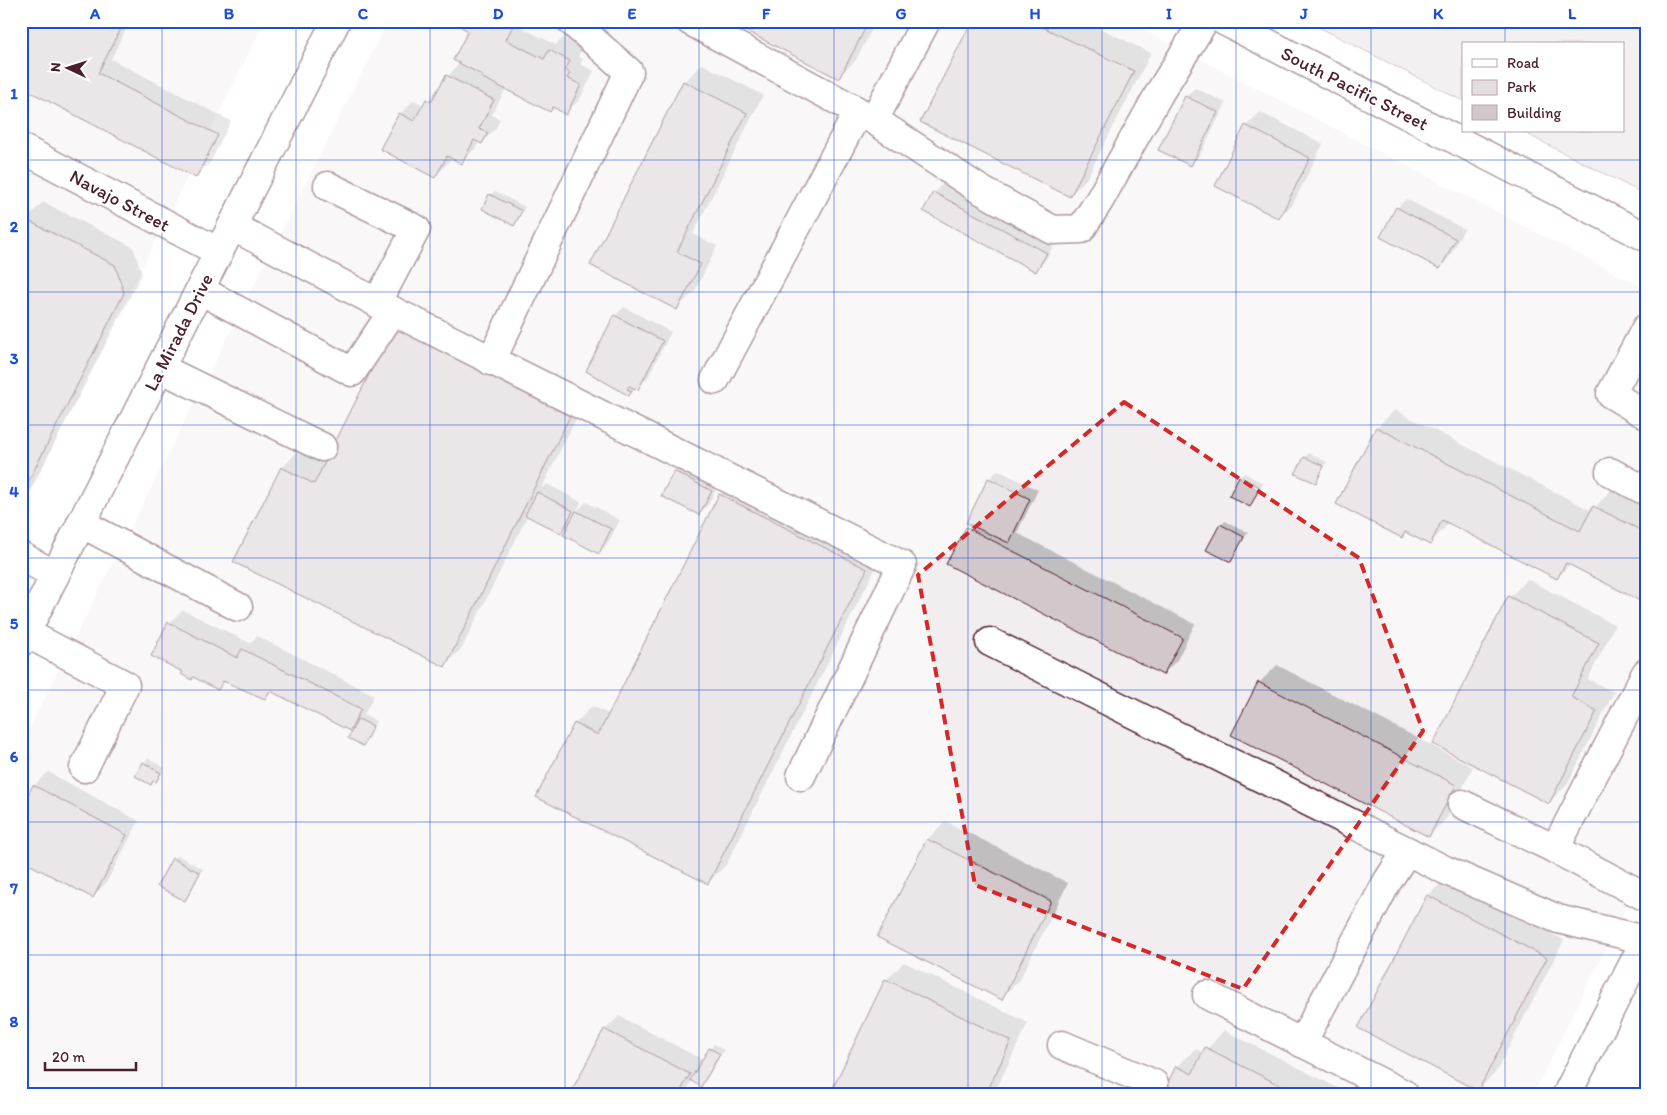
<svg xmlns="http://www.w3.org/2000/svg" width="1667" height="1115" font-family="Itim,sans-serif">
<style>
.built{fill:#f2eeef}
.green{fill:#e5dee0;stroke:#987e86}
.shadow{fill:#0003}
.building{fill:#d2c7cb;stroke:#4a1f2b}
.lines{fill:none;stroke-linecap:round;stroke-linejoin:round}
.minor-casing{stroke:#4a1f2b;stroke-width:31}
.major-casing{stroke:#4a1f2b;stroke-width:31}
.minor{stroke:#fff;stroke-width:28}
.major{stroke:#fff;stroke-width:28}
.marked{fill:none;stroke:#d62828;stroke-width:4;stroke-dasharray:10 6;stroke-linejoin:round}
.grid{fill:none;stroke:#1d4ed8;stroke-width:1;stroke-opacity:0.55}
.labels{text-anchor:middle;stroke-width:4;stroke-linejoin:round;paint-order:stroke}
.street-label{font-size:19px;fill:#4a1f2b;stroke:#fff}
.neatline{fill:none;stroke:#1d4ed8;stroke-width:2}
.grid-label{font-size:16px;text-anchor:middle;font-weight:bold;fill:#1d4ed8}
</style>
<rect width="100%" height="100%" fill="#fff"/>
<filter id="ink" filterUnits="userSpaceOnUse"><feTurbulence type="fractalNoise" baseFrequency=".02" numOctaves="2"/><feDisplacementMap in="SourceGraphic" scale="10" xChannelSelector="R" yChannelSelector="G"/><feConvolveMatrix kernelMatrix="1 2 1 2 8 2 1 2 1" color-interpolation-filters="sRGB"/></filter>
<g filter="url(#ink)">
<g class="built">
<polygon points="21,21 265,21 21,511"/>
<polygon points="388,21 1126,21 1646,289 1646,868 1533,1094 21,1094 21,744"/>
</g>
<polygon class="green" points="1307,21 1646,21 1646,195 1521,131 1623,131 1623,44 1463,44 1463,101"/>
<g class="shadow">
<polygon points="21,21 130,21 111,59 231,121 210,163 196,176"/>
<polygon points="466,21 521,21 519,26 556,45 564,37 583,47 578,57 583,59 580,64 594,71 580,99 566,113 554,106 550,111 506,88 492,115 500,119 496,128 482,142 479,141 475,149 461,163 452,158 435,177 400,114 414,100 424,105 460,62 470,30"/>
<polygon points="729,21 876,21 856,60 838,77"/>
<polygon points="974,21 1085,21 1151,53 1087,178 1070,196"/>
<polygon points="702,64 763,95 693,234 717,246 695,291 677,308 592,265 684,82"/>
<polygon points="1195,88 1226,103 1200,155 1191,164 1186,97"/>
<polygon points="1260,112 1323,144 1293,204 1279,217 1246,126"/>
<polygon points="943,183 1055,243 1045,261 1036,270 924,211 934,193"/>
<polygon points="495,191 525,207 514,225 490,195"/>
<polygon points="1406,199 1464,229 1449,258 1440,267 1397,208"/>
<polygon points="43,202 133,247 142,274 21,508 21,229 26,220"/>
<polygon points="624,307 671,332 647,379 629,395 588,371 615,316"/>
<polygon points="412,310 587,397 541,489 547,484 581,502 577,511 586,502 620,520 608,543 599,552 570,524 561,532 528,515 462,648 444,666 282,468 299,450 326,464 394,328"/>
<polygon points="1395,410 1592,511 1612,489 1646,507 1646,602 1570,564 1557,578 1449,523 1430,544 1406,532 1402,536 1338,504 1377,427"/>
<polygon points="1309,453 1327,462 1315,482 1305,457"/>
<polygon points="684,463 720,482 708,505 698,514 675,472"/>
<polygon points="998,470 1038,490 1017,533 1195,624 1177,660 1163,674 967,528 971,523 989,479"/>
<polygon points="1244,473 1263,483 1250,505 1240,477"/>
<polygon points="738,477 884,551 726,865 708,883 575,724 592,706 610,715 720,495"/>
<polygon points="1225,521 1248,532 1231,561 1221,525"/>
<polygon points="1527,579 1615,625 1588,679 1614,692 1567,785 1549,802 1434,743 1510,597"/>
<polygon points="183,610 250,643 257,636 374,695 364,715 376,721 367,740 362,744 357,723 350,730 272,690 265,697 226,681 218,688 194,676 192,678 184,671 169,623"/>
<polygon points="1277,665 1473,767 1447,818 1429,836 1259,683"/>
<polygon points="148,758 165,768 156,781 137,775"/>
<polygon points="48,772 139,821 106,883 93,897 34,786"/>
<polygon points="945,821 1068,883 1019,981 1001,998 879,936 928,839"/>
<polygon points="177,855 203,869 185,900 173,859"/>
<polygon points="1446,878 1564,940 1496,1072 1478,1090 1428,896"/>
<polygon points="904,962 1028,1023 994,1094 831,1094 886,980"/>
<polygon points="619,1016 703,1060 714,1044 724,1050 705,1081 701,1085 692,1080 685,1094 572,1094 605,1030"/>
<polygon points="1224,1030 1350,1094 1163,1094 1177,1067 1195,1049 1204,1053"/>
<polygon points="1646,1082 1646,1094 1640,1094"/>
</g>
<g class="building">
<polygon points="21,21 125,21 98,73 218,135 196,178 21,87"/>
<polygon points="465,21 515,21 506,40 544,59 549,50 570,61 565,70 570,73 567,78 581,85 566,115 553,107 550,112 481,77 482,75 453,60 468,31 461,27"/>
<polygon points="727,21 869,21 839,79"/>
<polygon points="972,21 1030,21 1134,71 1070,197 920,122"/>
<polygon points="446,75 494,100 479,129 488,133 482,144 474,140 462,164 447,156 435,178 380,149 399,113 414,121 426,99 431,102"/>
<polygon points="683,81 747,113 677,252 701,264 677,310 590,265"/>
<polygon points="1185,96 1218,112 1191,166 1158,150"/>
<polygon points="1245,125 1310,158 1279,219 1215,186"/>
<polygon points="933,192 1047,253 1036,272 923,211"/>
<polygon points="489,194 522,211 514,226 482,209"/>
<polygon points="1396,207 1456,239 1440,269 1380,237"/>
<polygon points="25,219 115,265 124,293 21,496 21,226"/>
<polygon points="614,315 663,341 638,390 629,386 627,389 632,391 629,396 586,371"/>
<polygon points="393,327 570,416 445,667 233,562 281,467 314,484"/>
<polygon points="1376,427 1580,531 1593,506 1646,533 1646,604 1566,563 1557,579 1442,520 1430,545 1405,532 1402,538 1336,504"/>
<polygon points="1304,457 1324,466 1316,483 1295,474"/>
<polygon points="674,471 712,491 699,515 661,496"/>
<polygon points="1239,476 1260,487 1250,507 1229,496"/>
<polygon points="988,478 1030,499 1009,543 966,523"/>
<polygon points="537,492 573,511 561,534 525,515"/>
<polygon points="719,494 867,569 708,884 536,797 574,723 598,735"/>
<polygon points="576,511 611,529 599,554 563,535"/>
<polygon points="1220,524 1244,537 1231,562 1206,550"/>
<polygon points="966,527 1183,638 1163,675 946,564"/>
<polygon points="1508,596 1599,643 1571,697 1597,711 1549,804 1433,744"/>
<polygon points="168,622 237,658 242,649 361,709 350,731 270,691 265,699 223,681 218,690 193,677 192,680 181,674 183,672 151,656"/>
<polygon points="1258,682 1456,785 1429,837 1231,735"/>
<polygon points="358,719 373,726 363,746 348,738"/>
<polygon points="143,762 161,773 156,782 153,781 151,785 135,776"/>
<polygon points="33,785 127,835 93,898 21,860 21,808"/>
<polygon points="927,839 1051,901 1002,1000 877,937"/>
<polygon points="172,858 200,873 185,901 157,886"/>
<polygon points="1427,895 1547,958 1478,1091 1358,1028"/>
<polygon points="885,979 1011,1041 986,1094 830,1094"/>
<polygon points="604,1029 690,1074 679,1094 570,1094"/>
<polygon points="1205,1047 1297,1094 1162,1094 1176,1066 1192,1074"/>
<polygon points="709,1048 720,1054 701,1087 690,1080"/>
</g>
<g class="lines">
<g class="minor-casing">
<g id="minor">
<polyline points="690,21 874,120 979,189 1053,230 1081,229 1099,201 1160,92 1204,21"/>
<polyline points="1224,21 1646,237"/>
<polyline points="874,120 926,21"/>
<polyline points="21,148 219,252"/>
<polyline points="328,186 416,229 377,303"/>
<polyline points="200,290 352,372 393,311 232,226"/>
<polyline points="393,311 902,565 801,776"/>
<polyline points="1646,328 1611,394 1646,415"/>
<polyline points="491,361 629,72 571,21"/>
<polyline points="160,368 322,447"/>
<polyline points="715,380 858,112"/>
<polyline points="1610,472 1646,491"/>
<polyline points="81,523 238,607"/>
<polyline points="21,556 55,575"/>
<polyline points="26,633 125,685 84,768"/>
<polyline points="21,642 336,21"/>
<polyline points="990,642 1445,870 1558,919 1646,940"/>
<polyline points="1462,804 1555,849 1646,673"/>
<polyline points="1555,849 1646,897"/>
<polyline points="1207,995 1404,1094"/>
<polyline points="1302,1043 1387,882 1407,851"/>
<polyline points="1062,1045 1154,1084 1150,1094"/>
</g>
</g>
<g class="major-casing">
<polyline id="major" points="1567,1094 1646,939"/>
</g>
<use href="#minor" class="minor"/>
<use href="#major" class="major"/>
</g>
</g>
<path d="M0 0H1667V1115H0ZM1124 402 1359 558 1423 731 1243 989 975 885 918 575Z" fill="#fff" fill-opacity=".55" fill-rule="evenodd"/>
<path class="marked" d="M1124 402 1359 558 1423 731 1243 989 975 885 918 575Z"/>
<path class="grid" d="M162 21V1094M296 21V1094M430 21V1094M565 21V1094M699 21V1094M834 21V1094M968 21V1094M1102 21V1094M1236 21V1094M1371 21V1094M1505 21V44M1505 131V1094M21 160H1646M21 292H1646M21 425H1646M21 558H1646M21 690H1646M21 822H1646M21 955H1646"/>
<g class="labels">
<g class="street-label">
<text transform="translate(1355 88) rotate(27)" y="7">South Pacific Street</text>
<text transform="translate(120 200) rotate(28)" y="7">Navajo Street</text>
<text transform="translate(178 332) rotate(-63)" y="7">La Mirada Drive</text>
</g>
</g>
<rect width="1667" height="1115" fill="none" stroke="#fff" stroke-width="55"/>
<rect x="1462" y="42" width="162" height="90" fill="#ffffff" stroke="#b7a5aa"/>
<rect x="1472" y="59" width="25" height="8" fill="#ffffff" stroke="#b7a5aa"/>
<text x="1507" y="68" font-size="15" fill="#4a1f2b">Road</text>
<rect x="1472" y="80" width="25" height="15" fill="#e5dee0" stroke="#b7a5aa"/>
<text x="1507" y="92" font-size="15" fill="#4a1f2b">Park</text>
<rect x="1472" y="105" width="25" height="15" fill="#d2c7cb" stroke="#b7a5aa"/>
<text x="1507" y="118" font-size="15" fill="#4a1f2b">Building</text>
<g transform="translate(68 68) rotate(274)" stroke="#ffffff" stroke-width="4" paint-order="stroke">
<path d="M0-4L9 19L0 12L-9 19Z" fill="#4a1f2b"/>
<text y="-8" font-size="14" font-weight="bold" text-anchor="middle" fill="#4a1f2b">N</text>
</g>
<path d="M45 1062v8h91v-8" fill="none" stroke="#4a1f2b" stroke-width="2.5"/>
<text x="52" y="1062" font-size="15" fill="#4a1f2b" stroke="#ffffff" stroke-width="4" paint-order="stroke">20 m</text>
<rect x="28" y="28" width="1612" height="1060" class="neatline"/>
<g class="grid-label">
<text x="95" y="19">A</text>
<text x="229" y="19">B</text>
<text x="363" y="19">C</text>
<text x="498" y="19">D</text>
<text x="632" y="19">E</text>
<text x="766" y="19">F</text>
<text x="901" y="19">G</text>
<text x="1035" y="19">H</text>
<text x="1169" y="19">I</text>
<text x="1304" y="19">J</text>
<text x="1438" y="19">K</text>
<text x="1572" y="19">L</text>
<text x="14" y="99">1</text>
<text x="14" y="232">2</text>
<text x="14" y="364">3</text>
<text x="14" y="497">4</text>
<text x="14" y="629">5</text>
<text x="14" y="762">6</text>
<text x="14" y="894">7</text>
<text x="14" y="1027">8</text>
</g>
</svg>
